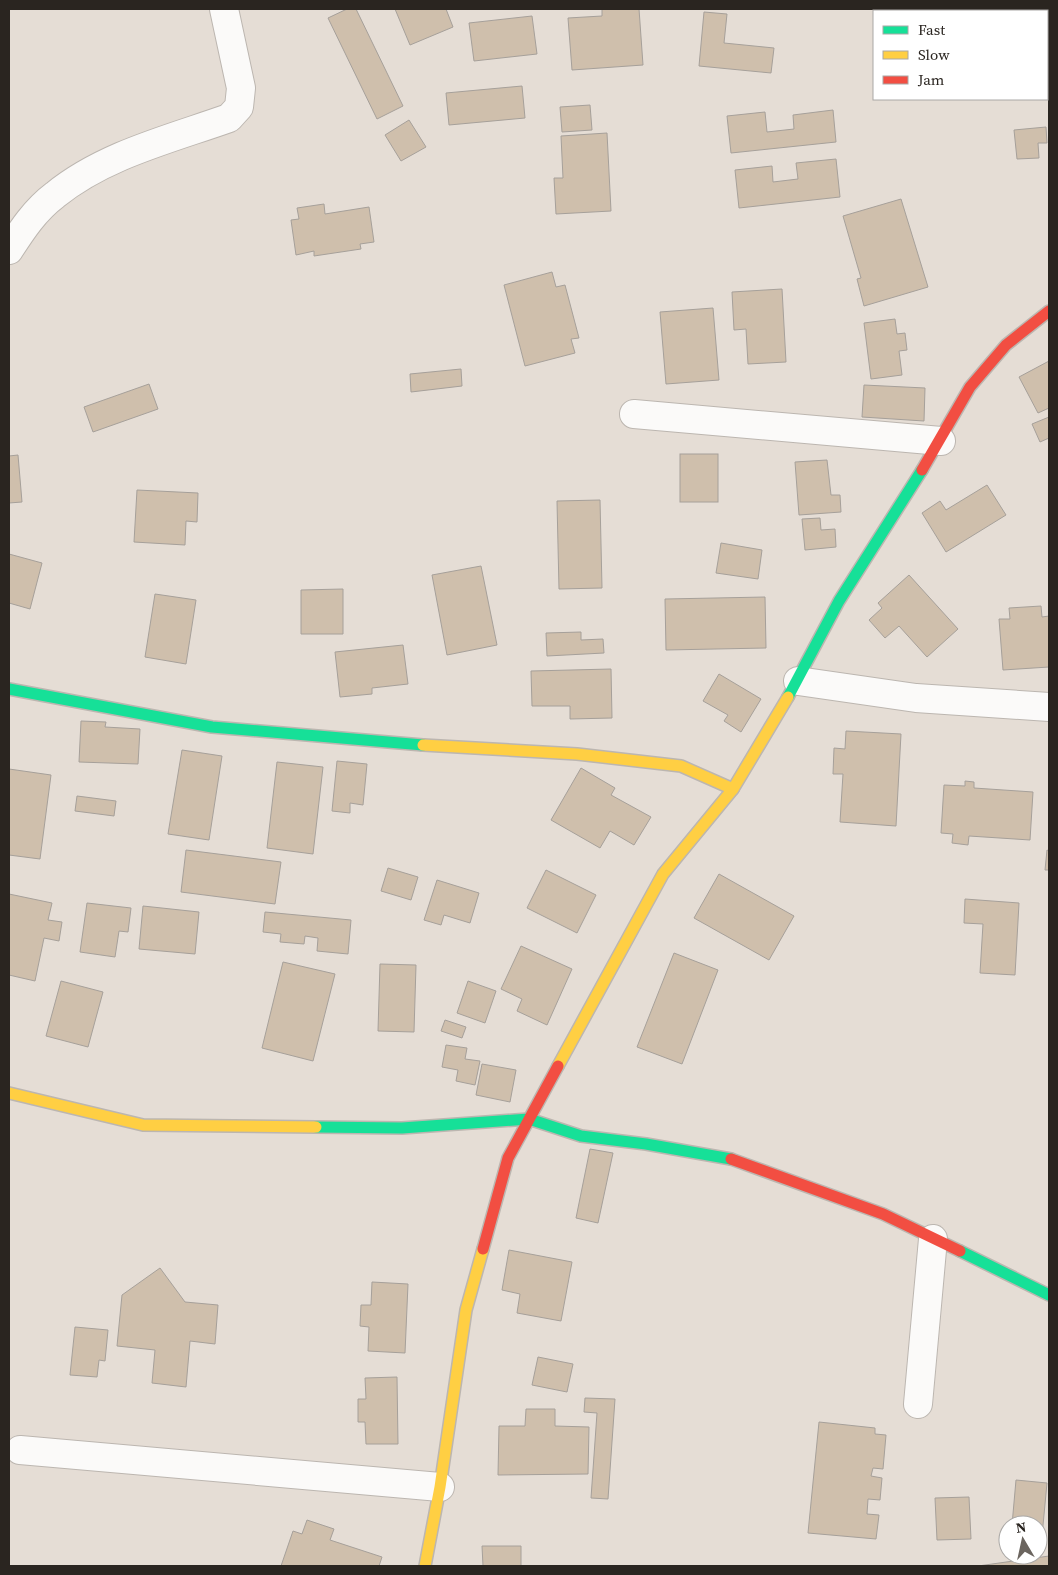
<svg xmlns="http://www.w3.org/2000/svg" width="1058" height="1575" font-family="'Source Serif 4',serif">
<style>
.building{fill:#cfbfac;stroke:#a6a09a}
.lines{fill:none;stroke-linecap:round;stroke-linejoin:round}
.street-casing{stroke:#bcb6b0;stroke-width:30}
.fast-casing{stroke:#bcb6b0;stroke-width:14}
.slow-casing{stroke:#bcb6b0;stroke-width:14}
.jam-casing{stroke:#bcb6b0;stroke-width:14}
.street{stroke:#fbfaf9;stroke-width:28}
.fast{stroke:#16e098;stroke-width:11}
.slow{stroke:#ffcf43;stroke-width:11}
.jam{stroke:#f24e42;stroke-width:11}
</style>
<rect width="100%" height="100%" fill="#e5ddd5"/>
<g class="building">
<polygon points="347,9 356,9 403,106 377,119 328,18"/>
<polygon points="395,9 446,9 453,27 410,45"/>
<polygon points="602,9 639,9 643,65 572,70 568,18 602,16"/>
<polygon points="904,9 988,9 991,11 907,11"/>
<polygon points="704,12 727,14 724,43 774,48 771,73 699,66"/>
<polygon points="532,16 537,54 474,61 469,23"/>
<polygon points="522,86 525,118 449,125 446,93"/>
<polygon points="590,105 592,130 562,132 560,107"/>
<polygon points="833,110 836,142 731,153 727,116 765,112 767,132 794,129 793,115"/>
<polygon points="409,120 426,147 401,161 385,135"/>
<polygon points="1046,127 1047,143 1038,143 1039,158 1017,159 1014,130"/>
<polygon points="607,133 611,211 556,214 554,178 563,178 561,136"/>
<polygon points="836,159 840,197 739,208 735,170 772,166 773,182 798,179 796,163"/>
<polygon points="901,199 928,287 864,306 857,279 861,278 843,216"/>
<polygon points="324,204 325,214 369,207 374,242 360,244 361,249 314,256 314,251 296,255 291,220 299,219 297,208"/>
<polygon points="552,272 556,287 565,285 579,338 571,339 575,353 525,366 504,285"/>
<polygon points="782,289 786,362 748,364 746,329 734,330 732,292"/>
<polygon points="713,308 719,380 666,384 660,312"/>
<polygon points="895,319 897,334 905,333 907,350 899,351 902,375 871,379 864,323"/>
<polygon points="1049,361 1049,408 1038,413 1019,377"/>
<polygon points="461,369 462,386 411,392 410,374"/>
<polygon points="149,384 158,409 93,432 84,407"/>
<polygon points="864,385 925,388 924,421 862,417"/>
<polygon points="1049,417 1049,438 1040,442 1032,424"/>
<rect x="680" y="454" width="38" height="48"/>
<polygon points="18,455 22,502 9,503 9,456"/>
<polygon points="827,460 831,495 840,495 841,512 799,515 795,462"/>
<polygon points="987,485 1006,515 946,552 922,513 940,501 946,510"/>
<polygon points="137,490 198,493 197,522 186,521 185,545 134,542"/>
<polygon points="600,500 602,588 559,589 557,501"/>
<polygon points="820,518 821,530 835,529 836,547 805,550 802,519"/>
<polygon points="721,543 762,550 758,579 716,573"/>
<polygon points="9,554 42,563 30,609 9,603"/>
<polygon points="481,566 497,645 447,655 432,575"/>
<polygon points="909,575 958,629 927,657 899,626 885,638 869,620 882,608 878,603"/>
<polygon points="343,589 343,634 301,634 301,590"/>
<polygon points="155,594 196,600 186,664 145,657"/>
<polygon points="765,597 766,648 666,650 665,599"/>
<polygon points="1041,606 1042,617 1049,616 1049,667 1003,670 999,619 1010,619 1009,608"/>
<polygon points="581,632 581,640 603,639 604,653 547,656 546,633"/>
<polygon points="403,645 408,684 372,688 372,694 340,697 335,652"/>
<polygon points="611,669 612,718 570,719 570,706 532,706 531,671"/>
<polygon points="719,674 761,699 741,732 724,721 728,715 703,701"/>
<polygon points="81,721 106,722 105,727 140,729 138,764 79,762"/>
<polygon points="846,731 901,734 896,826 840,822 843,774 833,774 834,748 845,749"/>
<polygon points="182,750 222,756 209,840 168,834"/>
<polygon points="337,761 367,764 363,805 350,803 350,813 332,811"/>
<polygon points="277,762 323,767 313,854 267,848"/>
<polygon points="581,768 615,788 611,795 651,817 634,845 610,831 600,848 551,820"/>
<polygon points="9,769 51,775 40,859 9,855"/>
<polygon points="965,781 974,782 974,788 1033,792 1030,840 969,836 968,845 952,843 953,834 941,833 944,785 965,786"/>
<polygon points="77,796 116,801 114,816 75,811"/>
<polygon points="186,850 281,862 275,904 181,892"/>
<polygon points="1047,850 1049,851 1049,870 1045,870"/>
<polygon points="388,868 418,877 411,900 381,891"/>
<polygon points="546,870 596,895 577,933 527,908"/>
<polygon points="719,874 794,916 769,960 694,918"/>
<polygon points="437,880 479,893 470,923 444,915 441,925 424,920"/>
<polygon points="9,894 52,903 48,920 62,922 59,941 44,938 35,981 9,975"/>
<polygon points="965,899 1019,903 1015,975 980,973 983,924 964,923"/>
<polygon points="87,903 131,908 128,932 119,931 115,957 80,952"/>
<polygon points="143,906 199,912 195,954 139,949"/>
<polygon points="265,912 351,920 348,954 317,951 318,938 305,936 304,944 280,942 281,934 263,932"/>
<polygon points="521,946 572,969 547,1025 517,1011 522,999 501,989"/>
<polygon points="674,953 718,970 682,1064 637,1047"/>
<polygon points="283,962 335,974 313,1061 262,1048"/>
<polygon points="380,964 416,965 414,1032 378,1031"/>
<polygon points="61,981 103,992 88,1047 46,1036"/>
<polygon points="468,981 496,991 485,1023 457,1013"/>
<polygon points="445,1020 466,1027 462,1038 441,1031"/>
<polygon points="446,1045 467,1048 465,1059 480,1061 475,1085 456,1081 458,1070 442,1067"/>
<polygon points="482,1064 516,1070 510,1102 476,1095"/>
<polygon points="590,1149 613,1153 598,1223 576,1218"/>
<polygon points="509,1250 572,1262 561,1321 517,1313 520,1294 502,1290"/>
<polygon points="160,1268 185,1302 218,1305 215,1344 190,1341 186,1387 152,1383 155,1350 117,1346 122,1295"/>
<polygon points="372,1282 408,1284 405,1353 368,1351 369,1327 360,1326 361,1305 371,1305"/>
<polygon points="75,1327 108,1330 105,1361 99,1360 97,1377 70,1375"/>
<polygon points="538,1357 573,1364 567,1392 532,1385"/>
<polygon points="397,1377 398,1444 366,1444 365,1422 358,1422 358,1399 366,1399 365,1378"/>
<polygon points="585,1398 615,1399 608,1499 591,1498 597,1413 584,1412"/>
<polygon points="526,1409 555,1409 555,1426 589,1427 588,1474 498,1475 499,1426 525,1426"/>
<polygon points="819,1422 875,1428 875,1434 886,1435 883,1469 873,1468 871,1476 882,1478 880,1500 868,1499 867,1514 879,1515 876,1539 808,1533"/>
<polygon points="1016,1480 1047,1483 1042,1536 1038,1536 1038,1525 1012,1525"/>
<polygon points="969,1497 971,1539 937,1540 935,1498"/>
<polygon points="307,1520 334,1529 330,1540 382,1557 379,1566 281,1566 293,1531 302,1534"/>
<polygon points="482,1546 521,1546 521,1566 483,1566"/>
<polygon points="1049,1556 1049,1566 978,1566"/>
</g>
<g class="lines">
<g class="street-casing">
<g id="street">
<path d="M9 250C22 230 35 210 55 195 104 155 170 139 229 118L239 107 241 88 224 9"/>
<polyline points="634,414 941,441"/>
<polyline points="798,681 916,698 1049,707"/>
<polyline points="918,1404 933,1239"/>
<polyline points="20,1450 440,1487"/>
</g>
</g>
<g class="fast-casing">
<g id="fast">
<polyline points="9,689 212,727 423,745"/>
<polyline points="788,697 839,601 922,470"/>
<polyline points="316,1127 402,1128 529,1119 581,1136 646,1144 731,1159"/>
<polyline points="960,1251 1049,1295"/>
</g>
</g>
<g class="slow-casing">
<g id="slow">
<polyline points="423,745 577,754 681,766 733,789"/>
<polyline points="558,1066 663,874 733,789 788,697"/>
<polyline points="9,1093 143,1125 316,1127"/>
<polyline points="425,1566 440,1487 466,1310 483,1249"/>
</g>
</g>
<g class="jam-casing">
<g id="jam">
<polyline points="922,470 970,387 1006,345 1049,311"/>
<polyline points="731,1159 883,1214 960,1251"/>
<polyline points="483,1249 508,1158 558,1066"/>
</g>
</g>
<use href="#street" class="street"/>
<use href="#fast" class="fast"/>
<use href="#slow" class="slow"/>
<use href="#jam" class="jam"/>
</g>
<rect width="1058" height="1575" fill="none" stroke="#2a2520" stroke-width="20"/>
<rect x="873" y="10" width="175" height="90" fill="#ffffff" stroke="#aaa8a6"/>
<rect x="883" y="26" width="25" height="8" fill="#16e098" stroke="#aaa8a6"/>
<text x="918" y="35" font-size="15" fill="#2a2520">Fast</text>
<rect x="883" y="51" width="25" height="8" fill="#ffcf43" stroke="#aaa8a6"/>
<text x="918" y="60" font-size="15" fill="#2a2520">Slow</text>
<rect x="883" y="76" width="25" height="8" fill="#f24e42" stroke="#aaa8a6"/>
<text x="918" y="85" font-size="15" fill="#2a2520">Jam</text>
<g transform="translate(1023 1540) rotate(351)"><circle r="24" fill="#ffffff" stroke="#aaa8a6"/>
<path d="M0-4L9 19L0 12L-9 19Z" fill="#6b655f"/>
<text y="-8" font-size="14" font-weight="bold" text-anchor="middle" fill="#2a2520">N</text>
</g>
</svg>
